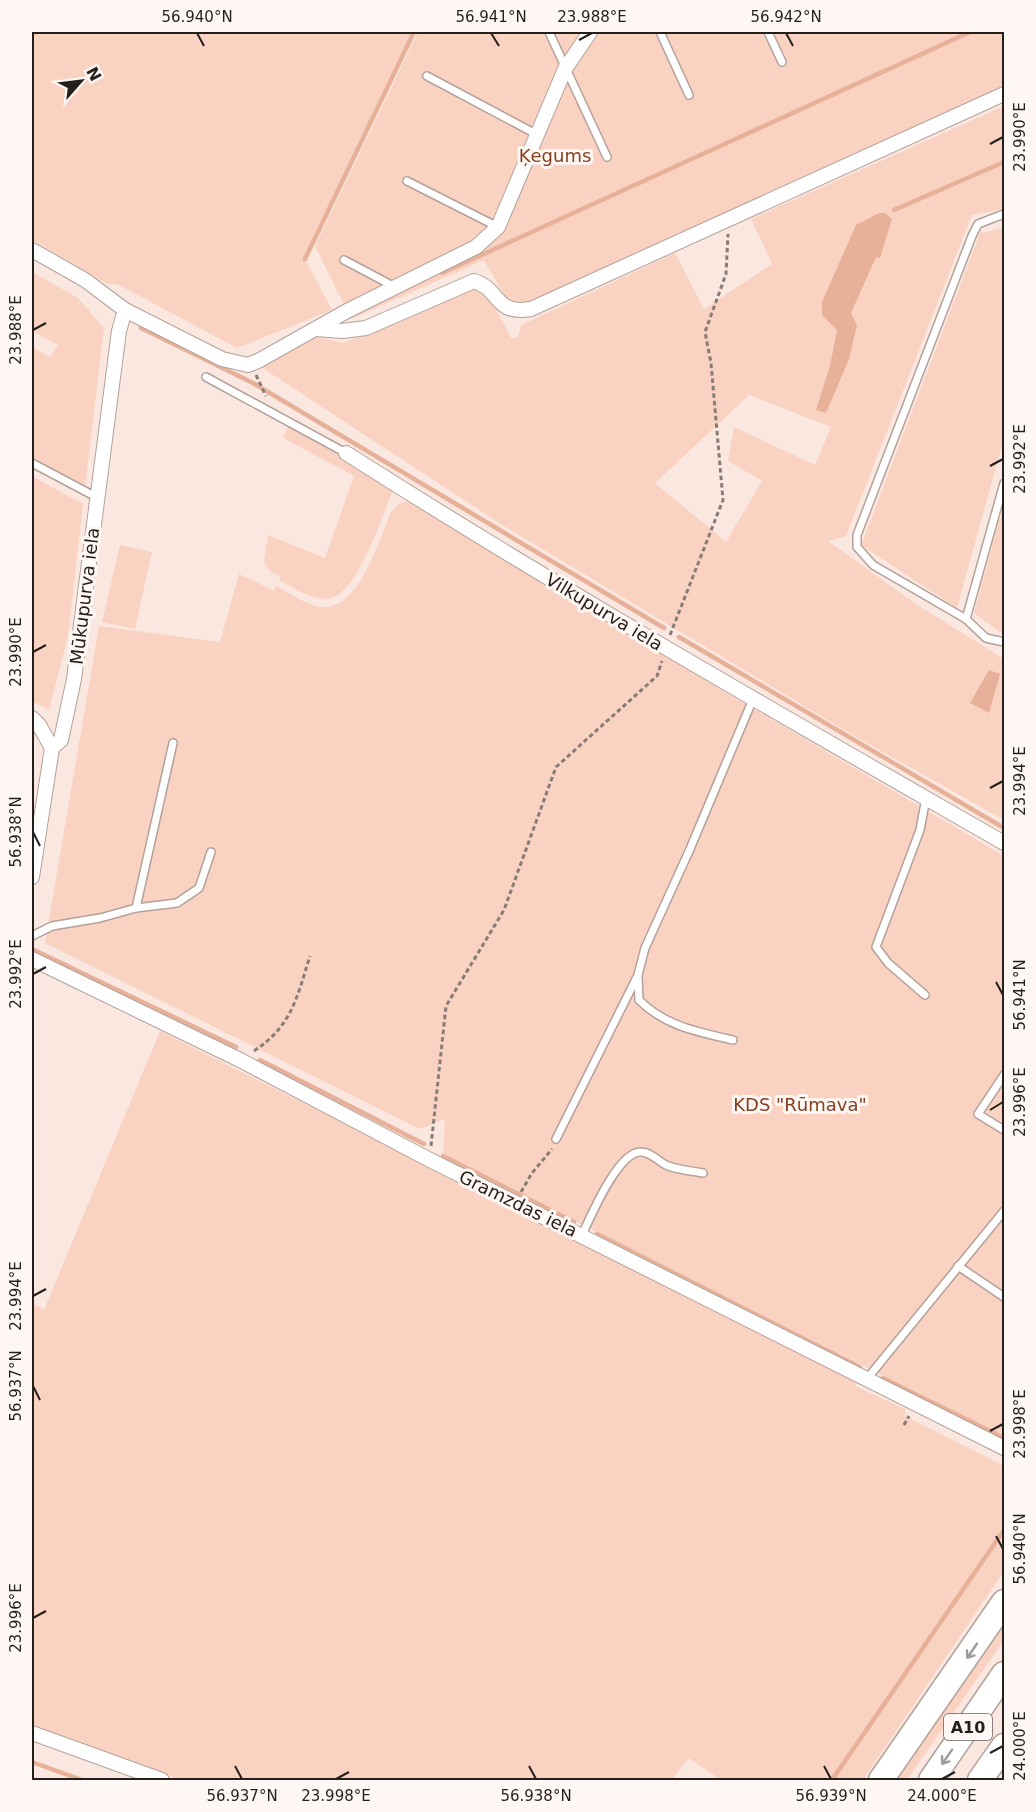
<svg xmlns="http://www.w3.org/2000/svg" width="1036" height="1812" font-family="'DejaVu Sans',sans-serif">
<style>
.green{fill:#fad2c1;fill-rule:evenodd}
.water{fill:#e7b099}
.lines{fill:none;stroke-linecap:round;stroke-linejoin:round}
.stream{stroke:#e7b099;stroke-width:4.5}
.lane-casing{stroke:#b3a19a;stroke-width:10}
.street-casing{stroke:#b3a19a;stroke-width:16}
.highway-casing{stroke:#b3a19a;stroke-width:27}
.path{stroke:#887c77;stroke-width:3;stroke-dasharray:4.5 3;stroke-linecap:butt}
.lane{stroke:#fff;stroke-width:7}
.street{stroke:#fff;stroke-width:14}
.highway{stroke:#fff;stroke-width:24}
.oneway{stroke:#9d9a99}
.ticks{fill:none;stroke:#251f1c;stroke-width:2}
.labels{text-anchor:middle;stroke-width:6;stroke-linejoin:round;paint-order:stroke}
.shield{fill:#fff7f4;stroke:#66605d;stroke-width:1.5}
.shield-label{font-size:16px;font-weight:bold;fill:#251f1c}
.park-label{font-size:18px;fill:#844023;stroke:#fff7f4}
.street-label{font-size:18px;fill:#251f1c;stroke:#fff7f4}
.neatline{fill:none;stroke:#251f1c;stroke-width:2}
.ticks-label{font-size:15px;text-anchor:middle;fill:#251f1c}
</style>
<rect width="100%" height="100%" fill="#fae7e0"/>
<g class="green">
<polygon points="32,32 414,32 305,259 332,310 237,348 119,285 106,283 32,240"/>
<polygon points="418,32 1004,32 1004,89 530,305 507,300 484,260 351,319 315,246"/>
<path d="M1004 106V209L972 215 846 536 828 541 916 604 1004 659V820L849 733 502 525 258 365 317 336 343 343 474 288 490 298 511 338 518 337 521 325 675 253 704 309 772 264 751 219ZM749 395 831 427 815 465 734 427 728 461 762 481 726 542 655 483Z"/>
<polygon points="1004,228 1004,438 957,608 861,545 980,233"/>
<polygon points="32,272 78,298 104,328 85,488 32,458 32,347 50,357 58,345 32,331"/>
<path d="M289 425 393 489C383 514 356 600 326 599 310 599 292 587 279 580L280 576 270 571 264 562 268 535 325 558 354 476 283 438Z"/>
<polygon points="32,476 83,504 68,636 49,710 32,701"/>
<path d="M411 500 732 696 1004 856V1436L443 1155 445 1119 420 1129 45 943 99 626 220 642 239 574 274 591 276 586C290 593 307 606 322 607 360 610 379 539 391 512L398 504Z"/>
<polygon points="1004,503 1004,635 974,613"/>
<polygon points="120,545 152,552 135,629 102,622"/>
<polygon points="160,1031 858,1382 860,1385 856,1383 855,1386 905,1409 905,1416 1004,1466 1004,1571 863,1780 721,1780 688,1758 672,1780 181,1780 32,1726 32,1303 44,1310"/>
<polygon points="1004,1614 1004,1640 907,1780 890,1780"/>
</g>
<g class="water">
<polygon points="879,213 885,213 892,219 880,258 876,257 851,313 857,325 849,359 826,413 816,410 830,366 837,330 822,315 822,302 856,225"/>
<polygon points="989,670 1000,674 989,713 970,703"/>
</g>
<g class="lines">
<g class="stream">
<polyline points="894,210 1004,162"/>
<polyline points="305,259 414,32"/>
<polyline points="442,273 970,32"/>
<polyline points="141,328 253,383 664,628"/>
<polyline points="679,637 1004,828"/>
<polyline points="32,949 236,1047"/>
<polyline points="260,1060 424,1144"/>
<polyline points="443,1156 574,1222"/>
<polyline points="597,1234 860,1367"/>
<polyline points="883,1378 1004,1438"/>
<polyline points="32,1762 82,1780"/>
<polyline points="832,1780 1004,1530"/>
</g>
<g class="lane-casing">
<g id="lane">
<polyline points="549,32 607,157"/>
<polyline points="660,32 689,95"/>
<polyline points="768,32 782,62"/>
<polyline points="427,76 536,134"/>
<polyline points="407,181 498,227"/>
<polyline points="1004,214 978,224 972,236 857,535 857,547 873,565 966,619 986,638 1004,642"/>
<polyline points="344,260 395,287"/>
<polyline points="206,377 346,453"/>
<polyline points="32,463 98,498"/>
<polyline points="966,619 1004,483"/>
<polyline points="136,908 173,743"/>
<polyline points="32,936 52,926 100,918 136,908 177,903 199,888 211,852"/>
<path d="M638 977 639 1000C665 1026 698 1032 733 1040"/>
<polyline points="925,995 888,963 876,947 920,830 926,798"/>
<polyline points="1004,1075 978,1114 1004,1130"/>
<polyline points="556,1139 638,975 645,948 690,849 753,699"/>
<path d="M582 1235C591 1216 619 1149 642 1152 652 1153 658 1161 666 1165 677 1170 692 1171 703 1173"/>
<polyline points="958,1266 1004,1297"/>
<polyline points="866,1380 1004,1211"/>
</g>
</g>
<g class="street-casing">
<g id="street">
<polyline points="32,250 85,280 125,310 222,359 248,365 258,361 347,311 476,247 498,227 565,69 590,32"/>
<path d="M316 329 343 331 366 328 474 281C502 290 493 315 531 309L1004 94"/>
<path d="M346 453C561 590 783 716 1004 843"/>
<polyline points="32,718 39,725 52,748"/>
<polyline points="32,877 52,748 61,740 74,679 119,331 125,310"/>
<polyline points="32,959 240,1060 430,1160 1004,1448"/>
<polyline points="32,1733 162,1780"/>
</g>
</g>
<g class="highway-casing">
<g id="highway">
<polyline points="881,1780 1004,1602"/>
<polyline points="931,1780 1004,1674"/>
<polyline points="980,1780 1004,1746"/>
</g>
</g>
<g class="path">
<polyline points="256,375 266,396"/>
<polyline points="670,635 723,500 711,363 705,332 726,274 728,234"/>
<path d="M254 1051C292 1026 297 997 310 956"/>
<polyline points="431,1146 446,1006 504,910 556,767 657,676 662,661"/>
<polyline points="521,1192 532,1173 552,1149"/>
<polyline points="904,1425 909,1416"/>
</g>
<use href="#lane" class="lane"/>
<use href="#street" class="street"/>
<use href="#highway" class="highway"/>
</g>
<defs><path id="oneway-shaft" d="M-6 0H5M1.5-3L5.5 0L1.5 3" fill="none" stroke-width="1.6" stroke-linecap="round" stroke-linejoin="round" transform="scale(1.5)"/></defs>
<g class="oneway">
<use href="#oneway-shaft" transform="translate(972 1651) rotate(124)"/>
<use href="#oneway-shaft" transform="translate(947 1757) rotate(125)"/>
</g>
<path class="ticks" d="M197 33 204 46M491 33 499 46M786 33 793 46M579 40 592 33M990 144 1003 137M33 330 46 323M990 466 1003 459M33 652 46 645M990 788 1003 781M33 832 40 846M33 974 46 967M996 982 1003 995M990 1110 1003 1102M33 1296 46 1289M33 1386 40 1400M990 1431 1003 1424M996 1536 1003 1549M33 1618 46 1611M990 1753 1003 1746M235 1766 242 1779M529 1766 536 1779M824 1766 831 1779M336 1779 349 1772M942 1779 955 1772"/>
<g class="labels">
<rect class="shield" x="944" y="1714" width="48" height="26" rx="4.5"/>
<g class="shield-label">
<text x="968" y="1733">A10</text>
</g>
<g class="park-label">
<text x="555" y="162">Ķegums</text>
<text x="800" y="1111">KDS "Rūmava"</text>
</g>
<g class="street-label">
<text transform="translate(85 596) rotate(-83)" y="6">Mūkupurva iela</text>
<text transform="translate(604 612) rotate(31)" y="6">Vilkupurva iela</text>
<text transform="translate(518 1204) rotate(26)" y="6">Gramzdas iela</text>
</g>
</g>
<rect width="1036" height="1812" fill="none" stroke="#fff7f4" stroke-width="66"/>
<g transform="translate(81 81) rotate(62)" stroke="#fff7f4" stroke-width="4.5" paint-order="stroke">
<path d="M0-4.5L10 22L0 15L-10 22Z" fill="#251f1c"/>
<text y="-9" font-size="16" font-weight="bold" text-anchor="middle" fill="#251f1c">N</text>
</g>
<rect x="33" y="33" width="970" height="1746" class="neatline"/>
<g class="ticks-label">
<text x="197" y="22">56.940°N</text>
<text x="491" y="22">56.941°N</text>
<text x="592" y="22">23.988°E</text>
<text x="786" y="22">56.942°N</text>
<text transform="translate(1020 137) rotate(-90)" y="5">23.990°E</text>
<text transform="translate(16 330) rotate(-90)" y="5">23.988°E</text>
<text transform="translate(1020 459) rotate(-90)" y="5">23.992°E</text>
<text transform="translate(16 652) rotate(-90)" y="5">23.990°E</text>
<text transform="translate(1020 781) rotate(-90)" y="5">23.994°E</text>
<text transform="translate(16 832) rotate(-90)" y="5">56.938°N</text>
<text transform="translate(16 974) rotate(-90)" y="5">23.992°E</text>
<text transform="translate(1020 995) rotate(-90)" y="5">56.941°N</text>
<text transform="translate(1020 1102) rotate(-90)" y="5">23.996°E</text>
<text transform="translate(16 1296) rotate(-90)" y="5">23.994°E</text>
<text transform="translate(16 1386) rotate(-90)" y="5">56.937°N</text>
<text transform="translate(1020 1424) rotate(-90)" y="5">23.998°E</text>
<text transform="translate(1020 1549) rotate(-90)" y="5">56.940°N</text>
<text transform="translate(16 1618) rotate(-90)" y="5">23.996°E</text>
<text transform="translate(1020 1746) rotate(-90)" y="5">24.000°E</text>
<text x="242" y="1801">56.937°N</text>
<text x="336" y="1801">23.998°E</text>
<text x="536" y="1801">56.938°N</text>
<text x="831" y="1801">56.939°N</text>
<text x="942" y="1801">24.000°E</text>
</g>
</svg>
